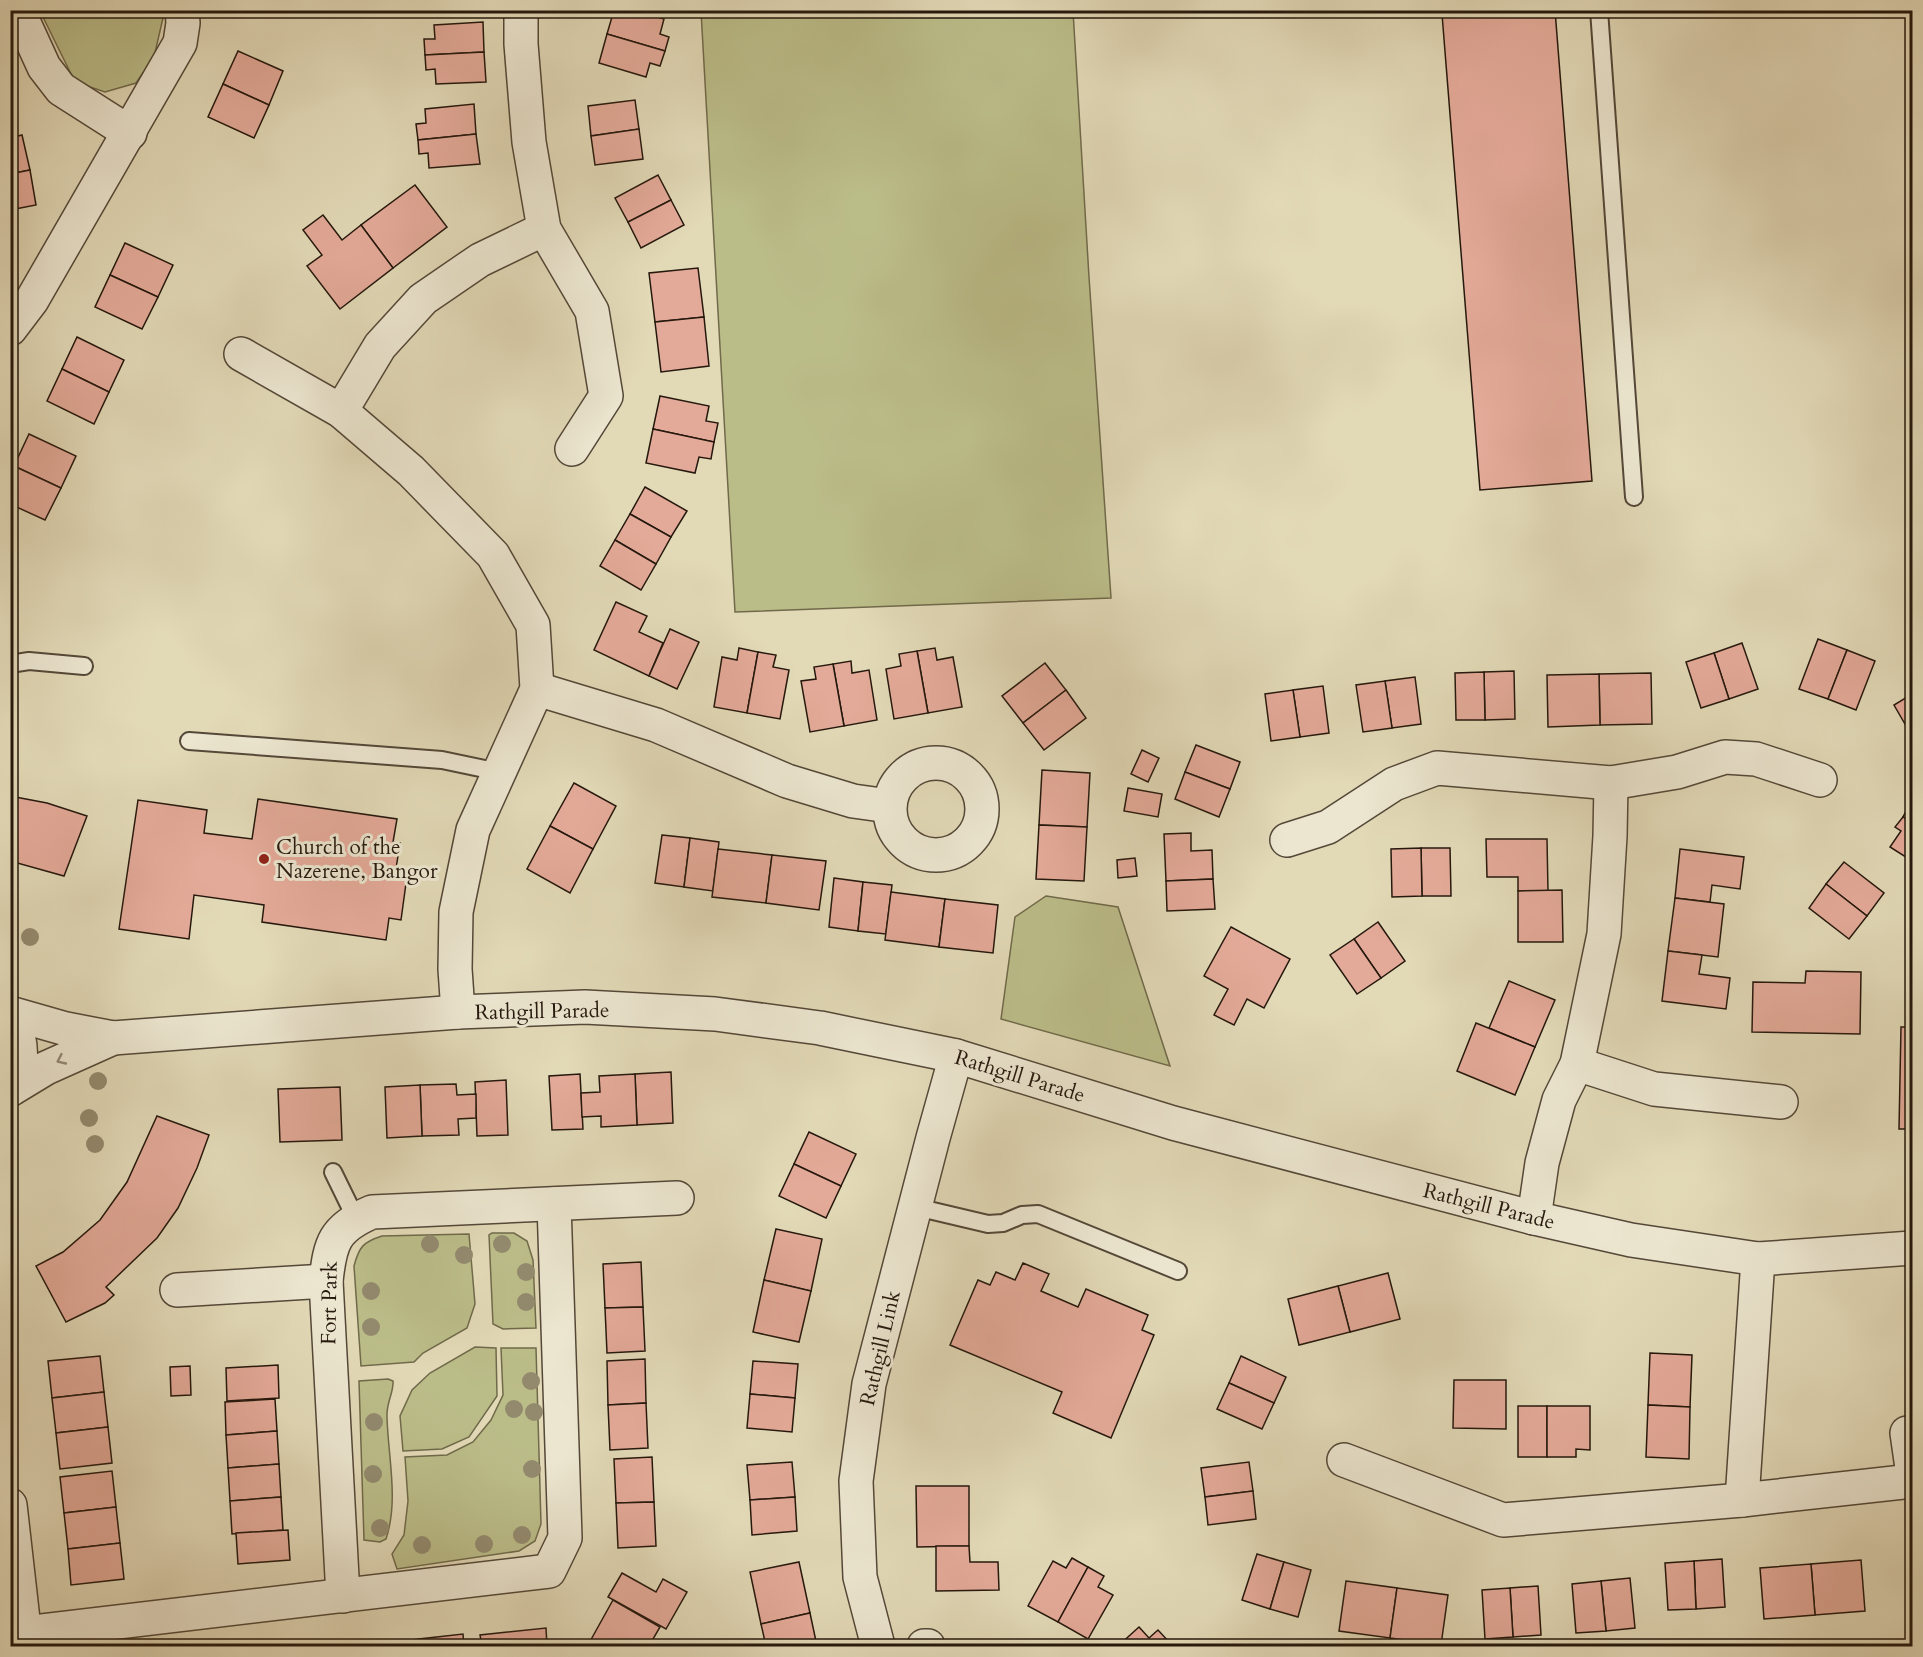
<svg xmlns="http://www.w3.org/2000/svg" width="1923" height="1657" font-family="Cardo,serif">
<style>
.green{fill:#bbbd89;stroke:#706a4b;stroke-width:1.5}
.building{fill:#e4aa99;stroke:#25180d;stroke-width:1.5}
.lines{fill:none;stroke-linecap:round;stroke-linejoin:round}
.lane-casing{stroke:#544838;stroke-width:20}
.street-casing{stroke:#544838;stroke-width:36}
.lane{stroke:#ece6d0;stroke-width:16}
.street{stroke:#ece6d0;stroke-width:33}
.tree{fill:#938a6e}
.oneway{stroke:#928978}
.poi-dot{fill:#8f2418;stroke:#ece6d0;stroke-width:2}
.labels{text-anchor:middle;stroke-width:6;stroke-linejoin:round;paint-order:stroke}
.poi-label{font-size:21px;fill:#25180d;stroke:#ece6d0;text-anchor:start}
.street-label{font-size:21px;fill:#25180d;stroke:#ece6d0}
</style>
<rect width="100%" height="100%" fill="#e2d9b7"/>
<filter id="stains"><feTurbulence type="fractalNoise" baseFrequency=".00333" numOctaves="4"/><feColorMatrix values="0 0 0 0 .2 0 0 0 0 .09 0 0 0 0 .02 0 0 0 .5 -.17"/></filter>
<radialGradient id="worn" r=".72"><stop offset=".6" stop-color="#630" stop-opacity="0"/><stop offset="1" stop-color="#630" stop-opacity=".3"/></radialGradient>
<g class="green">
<polygon points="40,11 162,11 163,18 154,57 136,83 105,92 75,82"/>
<polygon points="701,11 1073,11 1089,277 1111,598 735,612"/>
<polygon points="1046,896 1118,907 1170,1066 1001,1019 1015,917"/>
<polygon points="492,1233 514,1233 527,1241 533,1260 536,1328 503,1329 493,1324 489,1235"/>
<path d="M469 1234 475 1304 467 1328 423 1353 414 1362 361 1366 354 1266C359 1247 363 1242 382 1236Z"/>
<polygon points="475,1347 496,1348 497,1396 469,1437 442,1449 403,1451 400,1416 412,1390 430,1373"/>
<polygon points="501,1348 536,1348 541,1524 535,1541 519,1551 397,1569 392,1554 404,1535 408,1501 405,1457 447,1455 473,1442 491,1420 503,1395"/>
<path d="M388 1379 393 1381C394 1392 386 1403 387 1417 388 1457 399 1500 386 1539L380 1542 364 1540 359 1381Z"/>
</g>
<g class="building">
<polygon points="614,10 634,10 664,19 660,34 669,37 665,51 607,34"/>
<polygon points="1484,10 1555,10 1592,481 1480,490 1442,14"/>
<polygon points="483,22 484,52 425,55 424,39 435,39 434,25"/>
<polygon points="607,34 665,51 660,66 650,63 646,77 599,63"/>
<polygon points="238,51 283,71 269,105 223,84"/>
<polygon points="484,52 486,82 436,84 435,69 426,70 425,55"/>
<polygon points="223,84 269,105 254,138 208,117"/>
<polygon points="635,100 639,129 591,136 588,106"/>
<polygon points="474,104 476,134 418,140 416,124 426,123 425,109"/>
<polygon points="639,129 643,159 595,165 591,136"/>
<polygon points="476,134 480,164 429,168 428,153 419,154 418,140"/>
<polygon points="22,135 30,170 10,174 10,138"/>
<polygon points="30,170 36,205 10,210 10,174"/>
<polygon points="658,175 671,200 628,222 615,198"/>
<polygon points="415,185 447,227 393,268 361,225"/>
<polygon points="671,200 684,225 641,248 628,222"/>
<polygon points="323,215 342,240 361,225 393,268 340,309 307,266 322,255 303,230"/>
<polygon points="125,243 173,265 158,297 110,275"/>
<polygon points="698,268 704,317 655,322 649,273"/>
<polygon points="110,275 158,297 142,329 95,307"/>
<polygon points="704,317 709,366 661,372 655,322"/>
<polygon points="77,337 124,360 109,392 62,369"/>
<polygon points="62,369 109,392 94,424 47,401"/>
<polygon points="660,396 709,406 706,421 718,423 714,442 653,429"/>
<polygon points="653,429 714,442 711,459 699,457 695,473 646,463"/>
<polygon points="29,434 76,456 61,488 14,466"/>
<polygon points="14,466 61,488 45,520 10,504 10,473"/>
<polygon points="645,487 687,511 671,537 630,514"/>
<polygon points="630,514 671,537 656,564 615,540"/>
<polygon points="615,540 656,564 641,590 600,566"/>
<polygon points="616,602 647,616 639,632 663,643 649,676 594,650"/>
<polygon points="670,629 699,642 677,689 649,676"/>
<polygon points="1818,639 1847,650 1828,699 1799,689"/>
<polygon points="1742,643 1758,689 1729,699 1714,653"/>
<polygon points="739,648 758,652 747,713 714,707 722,657 737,660"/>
<polygon points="935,648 937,660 953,657 962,707 928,713 917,651"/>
<polygon points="1847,650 1875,661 1856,710 1828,699"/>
<polygon points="917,651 928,713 894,719 886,669 901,666 899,654"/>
<polygon points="758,652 776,655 773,667 789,670 780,719 747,713"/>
<polygon points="1714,653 1729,699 1701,708 1686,662"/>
<polygon points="851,661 852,673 869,670 877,720 844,726 833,664"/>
<polygon points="1045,663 1066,690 1023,723 1002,696"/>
<polygon points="833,664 844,726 810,732 801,681 816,679 814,667"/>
<polygon points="1514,671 1515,719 1485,720 1484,672"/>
<polygon points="1484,672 1485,720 1456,720 1455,673"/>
<polygon points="1651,673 1652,724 1600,725 1599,674"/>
<polygon points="1599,674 1600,725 1548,727 1547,675"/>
<polygon points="1415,677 1421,724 1392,728 1385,681"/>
<polygon points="1385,681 1392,728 1363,732 1356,685"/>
<polygon points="1323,686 1329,733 1300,737 1293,690"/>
<polygon points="1066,690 1086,718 1044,750 1023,723"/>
<polygon points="1293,690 1300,737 1271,741 1265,694"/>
<polygon points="1912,694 1912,729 1909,731 1894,705"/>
<polygon points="1196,745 1240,762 1230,789 1185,772"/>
<polygon points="1142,750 1159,758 1148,782 1131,774"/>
<polygon points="1042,770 1090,773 1087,827 1039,825"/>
<polygon points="1185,772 1230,789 1219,817 1175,799"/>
<polygon points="574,783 616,806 593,849 550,826"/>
<polygon points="1128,788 1162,794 1158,817 1124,811"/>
<polygon points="10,796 47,803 87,816 64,876 10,861"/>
<polygon points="258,799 397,819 393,842 400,843 395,875 407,876 401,920 389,918 386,940 262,922 264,905 194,895 189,939 119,929 138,800 207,810 204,833 252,839"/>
<polygon points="1909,805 1912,807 1912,823 1903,817"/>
<polygon points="1903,817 1912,823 1912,861 1890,847 1901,831 1895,827"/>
<polygon points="1039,825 1087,827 1084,881 1036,879"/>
<polygon points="550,826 593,849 570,893 527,869"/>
<polygon points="1191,833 1191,851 1212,850 1213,879 1166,881 1164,834"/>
<polygon points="662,835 690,838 684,887 655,883"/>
<polygon points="690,838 719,842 713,891 684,887"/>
<polygon points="1486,839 1547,839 1548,891 1518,891 1518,877 1487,877"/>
<polygon points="1421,848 1450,848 1451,896 1422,896"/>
<polygon points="1421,848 1422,896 1392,897 1391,849"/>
<polygon points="718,849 772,855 766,903 712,897"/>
<polygon points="1680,849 1744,857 1740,889 1712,885 1710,902 1675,898"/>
<polygon points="772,855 826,861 819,910 766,903"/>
<polygon points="1135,858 1137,876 1118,878 1117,860"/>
<polygon points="1844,862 1884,893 1867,916 1826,884"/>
<polygon points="834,878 863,882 858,931 829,927"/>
<polygon points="1213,879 1215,909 1167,911 1166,881"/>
<polygon points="863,882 892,885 886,934 858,931"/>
<polygon points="1826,884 1867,916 1849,939 1809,908"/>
<polygon points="1562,890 1563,942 1518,942 1518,891"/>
<polygon points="891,892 945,899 939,947 885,940"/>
<polygon points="1675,898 1724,904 1718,957 1668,951"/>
<polygon points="945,899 998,905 993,953 939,947"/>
<polygon points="1378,922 1405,961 1381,978 1354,939"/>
<polygon points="1231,927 1290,959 1264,1008 1247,999 1234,1025 1214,1015 1228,989 1204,976"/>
<polygon points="1354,939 1381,978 1357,994 1330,955"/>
<polygon points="1668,951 1702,955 1699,974 1730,978 1726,1009 1662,1001"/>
<polygon points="1806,971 1861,972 1860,1034 1752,1032 1753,982 1805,983"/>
<polygon points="1509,981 1555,1000 1535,1047 1489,1028"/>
<polygon points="1476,1023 1535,1047 1515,1095 1457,1071"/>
<polygon points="1901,1027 1912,1027 1912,1129 1899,1129"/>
<polygon points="671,1072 673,1123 637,1125 635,1074"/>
<polygon points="580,1074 583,1129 552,1130 549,1076"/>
<polygon points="635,1074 637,1125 601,1127 601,1116 582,1117 581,1093 600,1092 599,1076"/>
<polygon points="506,1080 508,1135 477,1136 475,1082"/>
<polygon points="456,1084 457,1095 476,1094 476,1118 458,1119 459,1135 422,1136 420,1085"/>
<polygon points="420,1085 422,1136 387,1138 385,1087"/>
<polygon points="340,1087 342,1140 280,1142 278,1089"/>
<polygon points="157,1116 209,1135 197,1168 178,1208 157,1238 106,1287 114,1295 105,1303 66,1322 36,1266 63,1252 100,1220 127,1182"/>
<polygon points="809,1132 856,1154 841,1186 794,1164"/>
<polygon points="794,1164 841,1186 826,1218 779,1196"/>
<polygon points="776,1229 822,1239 811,1291 764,1280"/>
<polygon points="641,1262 643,1307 605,1308 603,1264"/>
<polygon points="1023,1263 1049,1274 1041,1291 1078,1307 1086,1289 1148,1315 1142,1330 1154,1335 1111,1438 1053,1413 1062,1392 950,1345 978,1280 990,1285 996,1272 1015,1280"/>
<polygon points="1388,1273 1400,1319 1350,1332 1338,1286"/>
<polygon points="764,1280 811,1291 799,1342 753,1332"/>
<polygon points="1338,1286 1350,1332 1299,1345 1288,1299"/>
<polygon points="643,1307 645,1351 607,1353 605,1308"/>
<polygon points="1650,1353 1692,1355 1690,1407 1648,1405"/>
<polygon points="100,1356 104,1392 52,1398 48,1361"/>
<polygon points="1241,1356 1286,1377 1274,1403 1229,1383"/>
<polygon points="645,1359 646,1403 608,1405 607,1361"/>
<polygon points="753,1361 798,1364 795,1398 750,1394"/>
<polygon points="278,1365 279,1398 227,1401 226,1368"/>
<polygon points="190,1366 191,1395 171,1396 170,1367"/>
<polygon points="1454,1380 1506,1380 1506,1429 1453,1428"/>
<polygon points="1229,1383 1274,1403 1262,1429 1217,1409"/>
<polygon points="104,1392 108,1427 56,1433 52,1398"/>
<polygon points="750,1394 795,1398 792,1432 747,1428"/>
<polygon points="275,1399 277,1431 226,1435 225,1402"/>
<polygon points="646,1403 648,1448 610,1450 608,1405"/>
<polygon points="1648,1405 1690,1407 1689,1459 1646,1457"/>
<rect x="1518" y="1406" width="29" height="51"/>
<polygon points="1547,1406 1590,1406 1590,1450 1576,1449 1576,1457 1547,1457"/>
<polygon points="108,1427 112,1463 60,1469 56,1433"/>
<polygon points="277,1431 279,1464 228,1468 226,1435"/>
<polygon points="652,1457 654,1502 616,1503 614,1459"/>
<polygon points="792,1462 795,1497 750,1500 747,1465"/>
<polygon points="1249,1462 1253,1491 1205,1497 1201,1468"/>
<polygon points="279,1464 281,1497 230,1501 228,1468"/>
<polygon points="112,1471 116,1507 64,1513 60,1477"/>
<polygon points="916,1486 969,1486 969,1546 917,1547"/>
<polygon points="1253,1491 1256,1519 1208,1525 1205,1497"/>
<polygon points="281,1497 283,1530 232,1534 230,1501"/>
<polygon points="795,1497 797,1531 752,1535 750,1500"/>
<polygon points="654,1502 656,1546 618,1548 616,1503"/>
<polygon points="116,1507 120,1543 68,1549 64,1513"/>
<polygon points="288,1530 290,1560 238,1564 236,1533"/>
<polygon points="120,1543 124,1579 71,1585 68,1549"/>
<polygon points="936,1546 969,1546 970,1562 998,1562 999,1590 936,1591"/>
<polygon points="1257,1554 1284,1562 1270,1609 1242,1600"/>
<polygon points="1072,1558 1088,1567 1058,1622 1028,1606 1053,1561 1066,1568"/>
<polygon points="1722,1559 1725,1607 1696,1609 1694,1561"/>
<polygon points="1861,1560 1865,1611 1815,1615 1811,1564"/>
<polygon points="1694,1561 1696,1609 1668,1610 1665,1563"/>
<polygon points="799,1562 810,1613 761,1624 750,1572"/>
<polygon points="1284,1562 1311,1570 1298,1617 1270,1609"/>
<polygon points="1811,1564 1815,1615 1764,1619 1760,1568"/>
<polygon points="1088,1567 1104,1576 1098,1587 1113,1595 1088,1639 1058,1622"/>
<polygon points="622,1573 656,1592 663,1579 687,1592 666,1629 608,1597"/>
<polygon points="1630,1578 1635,1628 1606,1631 1601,1581"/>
<polygon points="1346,1581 1397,1588 1390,1638 1339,1631"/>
<polygon points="1601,1581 1606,1631 1576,1633 1572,1584"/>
<polygon points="1538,1586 1541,1635 1513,1637 1510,1588"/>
<polygon points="1397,1588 1448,1595 1441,1645 1390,1638"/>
<polygon points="1510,1588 1513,1637 1485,1639 1482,1590"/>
<polygon points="613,1600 660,1627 649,1646 591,1646 588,1645"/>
<polygon points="810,1613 817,1646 766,1646 761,1624"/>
<polygon points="1139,1627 1149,1638 1158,1630 1171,1644 1168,1646 1118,1646"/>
<polygon points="546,1628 547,1646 482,1646 480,1635"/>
<polygon points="463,1634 464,1646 419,1646 419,1639"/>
<polygon points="419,1639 419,1646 374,1646 374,1644"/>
</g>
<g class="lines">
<g class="lane-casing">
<g id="lane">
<polyline points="1599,10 1634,497"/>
<polyline points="10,664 29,661 84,666"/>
<polyline points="189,741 442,760 499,772"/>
<polyline points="333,1172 356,1219"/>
<polyline points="916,1207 988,1224 1003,1223 1022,1215 1038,1214 1178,1271"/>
</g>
</g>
<g class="street-casing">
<g id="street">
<polyline points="18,10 44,67 61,89 130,133"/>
<polyline points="521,10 521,44 529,142 544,229 592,311 606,396 572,449"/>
<polyline points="10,329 32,300 180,43 183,23 182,10"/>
<polyline points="241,354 341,411 411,471 493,555 533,625 537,689 473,830 456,912 455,969 458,1012"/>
<polyline points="341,411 380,346 423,299 480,260 544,229"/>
<polyline points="537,689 656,725 787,781 853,801 889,806"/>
<circle cx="936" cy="809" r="46"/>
<polyline points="1287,840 1328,827 1394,784 1437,768 1611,783 1677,772 1725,757 1756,759 1820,780"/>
<polyline points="10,1013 66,1029 113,1038 458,1012 585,1007 715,1014 820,1028 956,1056 1173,1123 1534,1218 1631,1240 1758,1259 1912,1248"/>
<path d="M10 1021C25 1040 23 1071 10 1090"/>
<polyline points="1577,1064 1654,1089 1781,1102"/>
<polyline points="13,1088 46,1068 113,1038"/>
<polyline points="1534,1218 1542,1163 1559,1100 1577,1064 1604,934 1610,836 1611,783"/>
<polyline points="177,1290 326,1281"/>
<polyline points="1907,1433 1912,1468"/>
<polyline points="1344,1460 1503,1520 1742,1500 1912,1481"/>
<polyline points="1742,1500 1758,1259"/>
<polyline points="10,1505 26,1646"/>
<path d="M343 1596 326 1281C330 1243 334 1228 372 1212L677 1198"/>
<polyline points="25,1633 549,1571 565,1538 554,1204"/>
<polyline points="878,1646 860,1577 856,1481 869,1384 933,1138 956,1056"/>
<polyline points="924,1646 928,1646"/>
</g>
</g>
<use href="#lane" class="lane"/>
<use href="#street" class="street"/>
</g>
<g class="tree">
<circle cx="30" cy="937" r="9"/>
<circle cx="98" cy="1081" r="9"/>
<circle cx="89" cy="1118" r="9"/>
<circle cx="95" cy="1144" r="9"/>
<circle cx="430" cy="1244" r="9"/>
<circle cx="502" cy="1244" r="9"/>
<circle cx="464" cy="1255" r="9"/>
<circle cx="526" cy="1272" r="9"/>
<circle cx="371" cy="1291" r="9"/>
<circle cx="526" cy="1302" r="9"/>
<circle cx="371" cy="1327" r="9"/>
<circle cx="531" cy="1381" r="9"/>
<circle cx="514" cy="1409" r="9"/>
<circle cx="534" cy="1412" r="9"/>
<circle cx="374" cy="1422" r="9"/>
<circle cx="532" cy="1469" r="9"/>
<circle cx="373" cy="1474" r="9"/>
<circle cx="380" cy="1528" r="9"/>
<circle cx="522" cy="1535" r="9"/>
<circle cx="484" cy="1544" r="9"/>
<circle cx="422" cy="1545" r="9"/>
</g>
<defs><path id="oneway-chevron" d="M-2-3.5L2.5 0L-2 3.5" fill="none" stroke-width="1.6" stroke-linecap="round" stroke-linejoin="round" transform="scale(1.5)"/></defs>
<use class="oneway" href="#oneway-chevron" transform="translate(61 1060) rotate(155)"/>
<circle class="poi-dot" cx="264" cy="859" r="6"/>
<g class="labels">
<g class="poi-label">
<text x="276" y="854">Church of the<tspan x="276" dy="24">Nazerene, Bangor</tspan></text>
</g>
<g class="street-label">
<text transform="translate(542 1011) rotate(-1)" y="7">Rathgill Parade</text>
<text transform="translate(1020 1076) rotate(17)" y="7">Rathgill Parade</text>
<text transform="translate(1489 1206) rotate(14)" y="7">Rathgill Parade</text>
<text transform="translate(329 1303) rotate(-89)" y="7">Fort Park</text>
<text transform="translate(880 1348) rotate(-77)" y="7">Rathgill Link</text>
</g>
</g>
<rect width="1923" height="1657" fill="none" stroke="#e2d9b7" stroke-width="36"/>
<rect x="12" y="12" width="1899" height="1633" fill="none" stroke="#25180d" stroke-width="3"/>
<rect x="18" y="18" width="1887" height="1621" fill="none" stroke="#25180d" stroke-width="1.5"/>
<rect width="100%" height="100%" filter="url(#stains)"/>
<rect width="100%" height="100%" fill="url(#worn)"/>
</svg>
